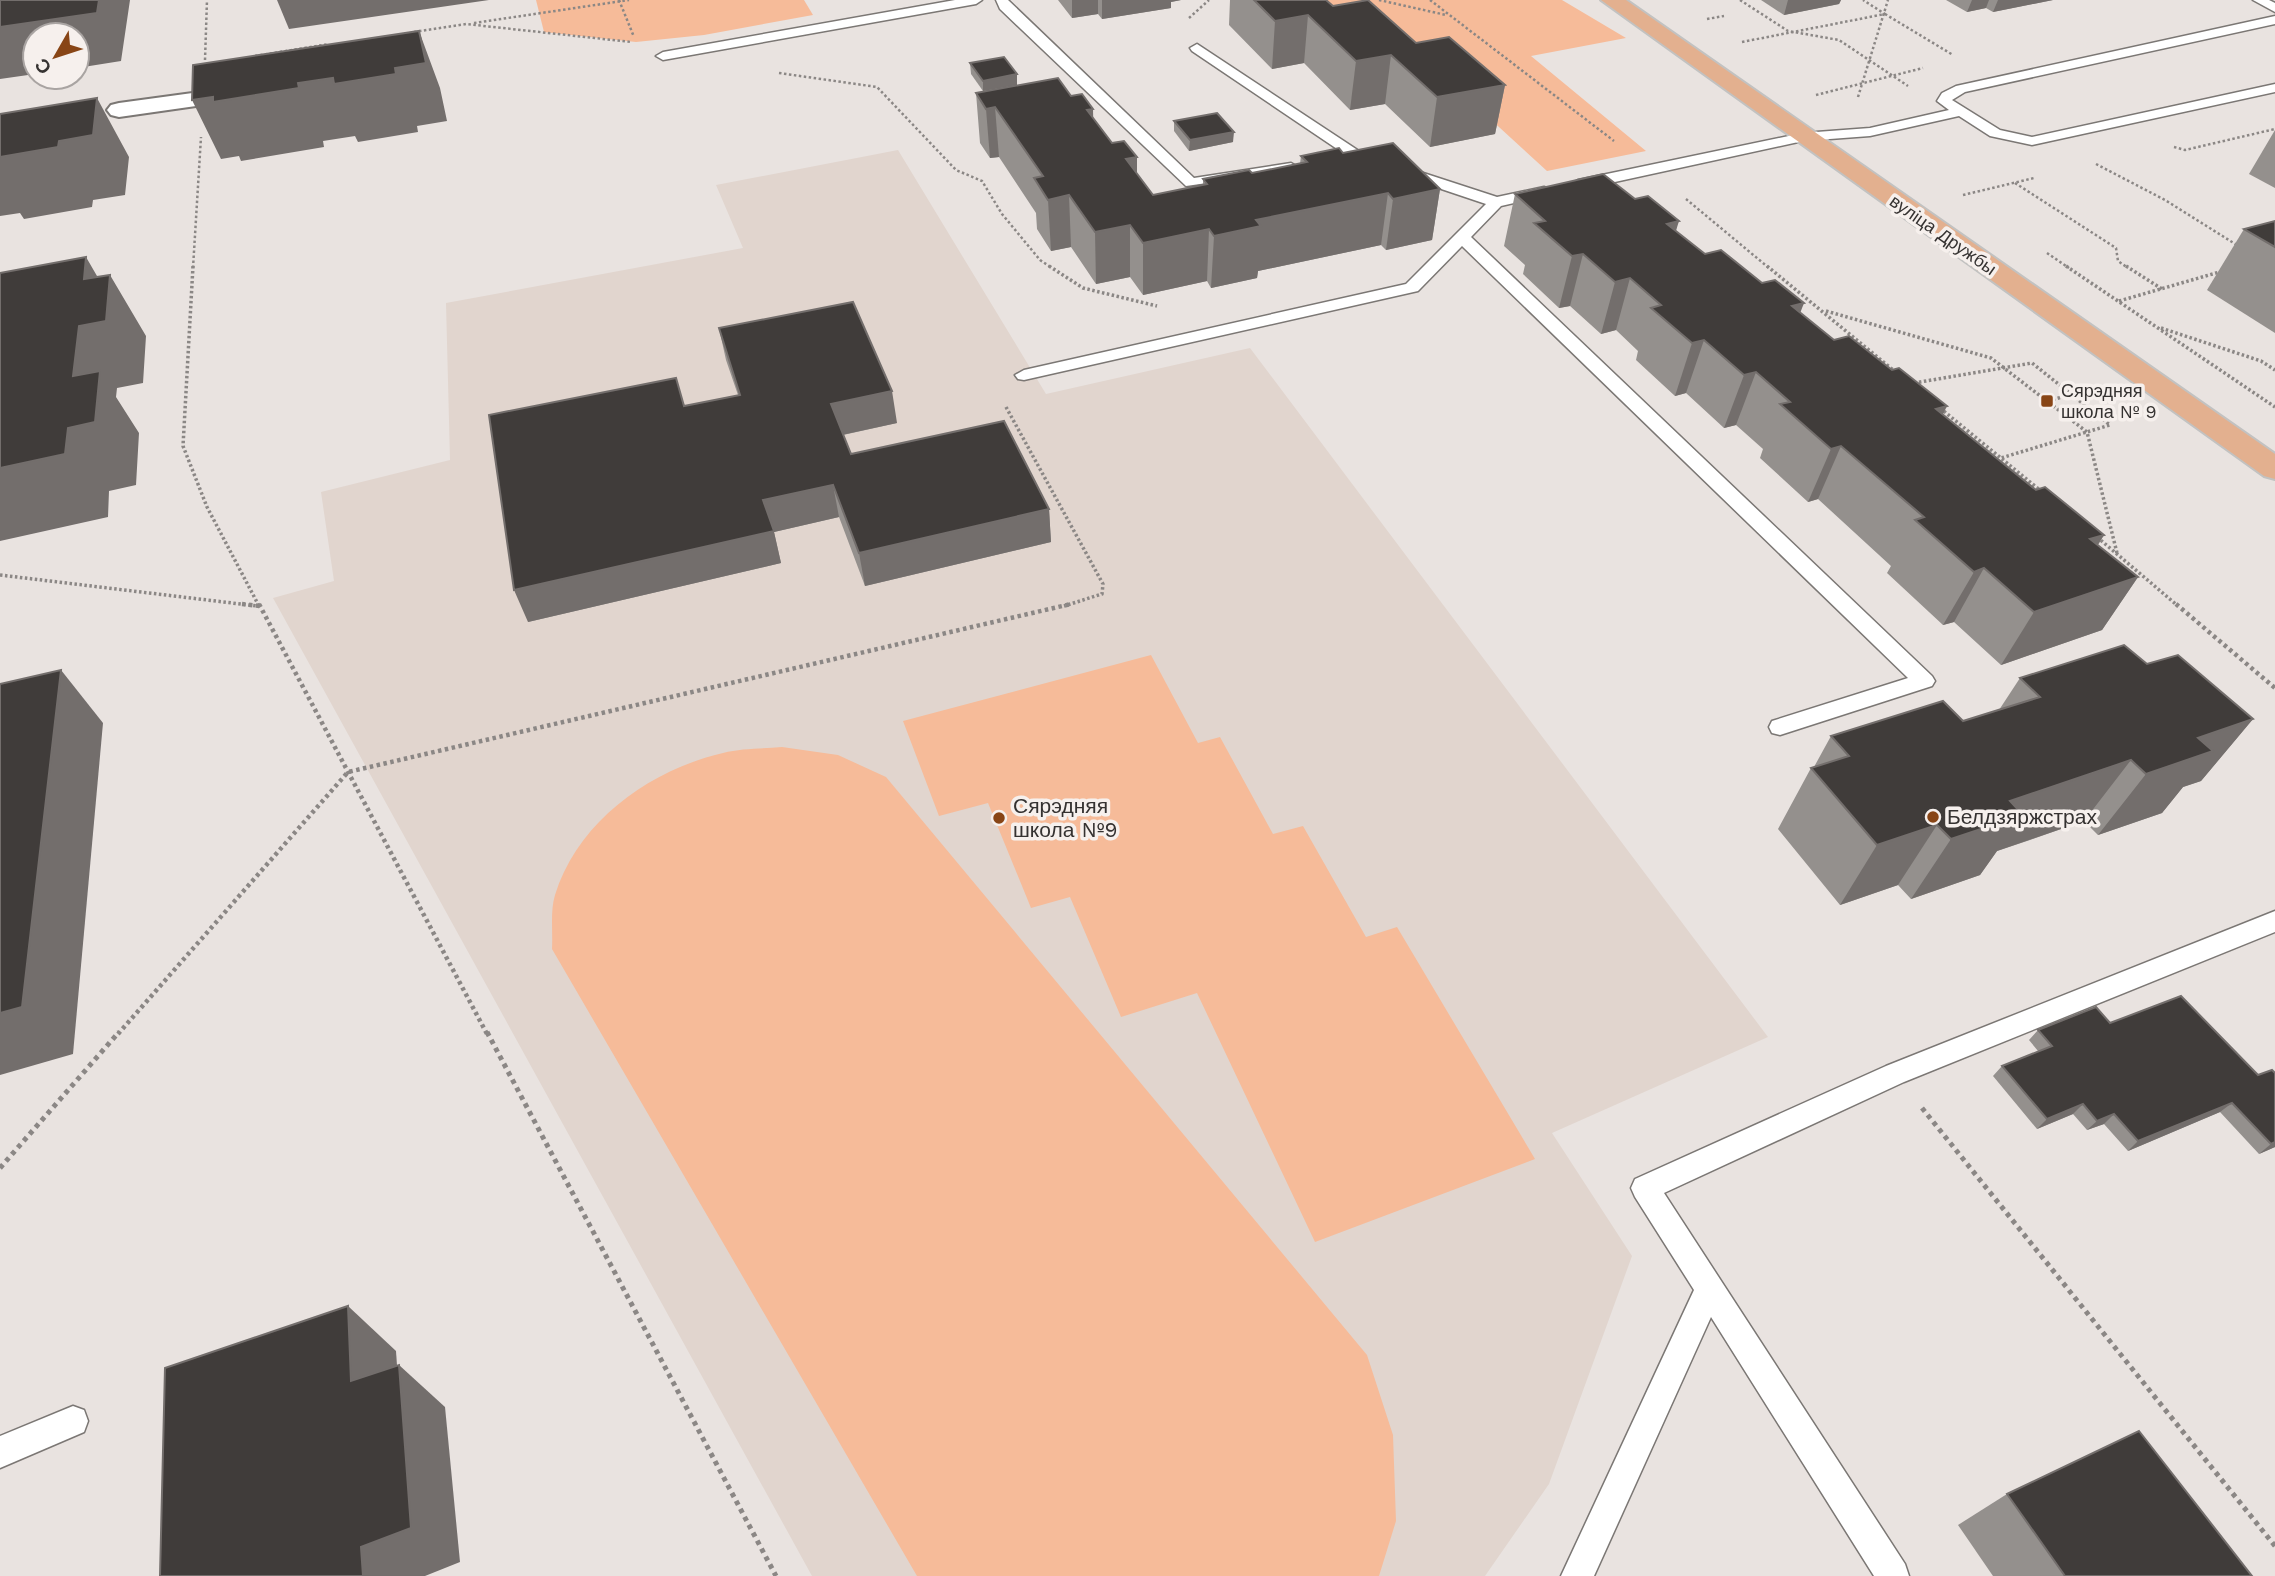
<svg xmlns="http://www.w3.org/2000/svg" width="2275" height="1576" font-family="'Work Sans',sans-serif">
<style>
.built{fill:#e1d5ce}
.green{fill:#f6bb99}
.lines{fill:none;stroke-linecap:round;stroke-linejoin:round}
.service-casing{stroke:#7b7774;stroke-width:3}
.minor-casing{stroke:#7b7774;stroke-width:4}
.primary-casing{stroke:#c2c2c1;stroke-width:4}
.path-far3{stroke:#8b8785;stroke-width:2.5;stroke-dasharray:2.5 2.5;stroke-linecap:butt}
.path-far2{stroke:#8b8785;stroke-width:3.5;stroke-dasharray:2.5 2.5;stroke-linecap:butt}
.path-far1{stroke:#8b8785;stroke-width:4.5;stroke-dasharray:3.5 3.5;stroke-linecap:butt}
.path{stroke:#8b8785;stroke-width:5;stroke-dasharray:4.5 4.5;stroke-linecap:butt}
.service{fill:#fff;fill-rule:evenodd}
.minor{fill:#fff;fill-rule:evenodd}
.primary{fill:#e3b08f;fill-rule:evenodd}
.wall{fill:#94908d}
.shaded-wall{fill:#736e6c}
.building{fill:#403c3a;stroke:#736e6c;stroke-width:2}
.poi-dot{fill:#884516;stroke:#f6f0ed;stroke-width:2.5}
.labels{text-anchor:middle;stroke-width:7;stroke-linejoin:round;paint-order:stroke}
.far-street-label{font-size:18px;fill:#353231;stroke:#f6f0ed}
.far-poi-label{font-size:18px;fill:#353231;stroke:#f6f0ed;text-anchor:start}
.poi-label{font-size:21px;fill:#353231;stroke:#f6f0ed;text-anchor:start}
</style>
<rect width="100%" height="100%" fill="#e9e3e0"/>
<polygon class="built" points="898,150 1046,394 1250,348 1768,1037 1552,1133 1632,1256 1549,1484 1485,1576 812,1576 273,598 334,581 321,492 450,460 446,303 743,248 716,185"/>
<g class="green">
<polygon points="536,0 804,0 813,15 704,35 636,42 544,32"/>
<polygon points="1287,0 1562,0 1626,38 1531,56 1646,151 1547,171 1441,74"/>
<polygon points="1151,655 1198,743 1220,737 1273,834 1303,826 1366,937 1397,927 1535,1159 1315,1242 1197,993 1121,1017 1070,897 1031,908 988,803 939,816 903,721"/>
<path d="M782 747 838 755 886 777 1367 1355 1393 1435 1396 1521 1379 1576H917L552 949C553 932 550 911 555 895 578 821 650 770 723 753 742 748 763 749 782 747Z"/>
</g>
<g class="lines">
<g class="service-casing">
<g id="service">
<polygon points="955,0 982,0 976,4 663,60 656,56 663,52"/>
<polygon points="996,0 1008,0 1194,178 1291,163 1298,167 1291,171 1186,186 1000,9"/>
<polygon points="2253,0 2269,0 2275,3 2275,12"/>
<polygon points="2275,16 2275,24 1965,92 1952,100 2000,130 2032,137 2275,84 2275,92 2032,145 1990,136 1959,116 1870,136 1803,141 1578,190 1570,185 1578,180 1803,133 1870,128 1949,110 1937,101 1942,93 1956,86"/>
<polygon points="1197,44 1362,153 1497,197 1544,187 1549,189 1552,192 1549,195 1501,206 1471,237 1932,676 1935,681 1932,686 1780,735 1772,733 1769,727 1772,721 1908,678 1462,246 1418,291 1024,380 1018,379 1015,375 1024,370 1406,284 1486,204 1352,159 1192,51 1190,48"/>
<polygon points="2275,911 2275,932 1904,1082 1664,1193 1905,1564 1909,1576 1874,1576 1711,1317 1594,1576 1561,1576 1694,1290 1635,1197 1631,1188 1635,1179 1886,1066"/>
<polygon points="73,1406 84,1410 88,1421 84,1432 0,1468 0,1436"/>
</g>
</g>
<g class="minor-casing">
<polygon id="minor" points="244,86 252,88 256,93 252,98 119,117 111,115 107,110 111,105 119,103"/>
</g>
<g class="primary-casing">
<polygon id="primary" points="1601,0 1626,0 2275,454 2275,479 2264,476"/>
</g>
<g class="path-far3">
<polyline points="619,0 634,37"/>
<polyline points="1379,0 1446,15"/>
<polyline points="1430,0 1614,141"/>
<polyline points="1740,0 1788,31 1839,40 1908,86"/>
<polyline points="1885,14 1953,55"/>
<polyline points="1189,18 1209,0"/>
<polyline points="1707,19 1724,16"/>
<polyline points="474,23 629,0"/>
<polyline points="414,32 466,24 631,42"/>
<polyline points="1742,42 1885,14 1863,0"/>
<polyline points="255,56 329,44"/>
<polyline points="205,60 207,0"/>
<polyline points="779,73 877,87 956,170 982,181 1002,214 1040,260 1052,268"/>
<polyline points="1816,95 1923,68"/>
<polyline points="1858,97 1888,0"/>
<polyline points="2174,147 2185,150 2275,129"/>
<polyline points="2096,164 2165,200 2240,247"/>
<polyline points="2015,183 2116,248 2118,261 2128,268"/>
<polyline points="1963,195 2034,178"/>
<polyline points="1686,199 1769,268"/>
<polyline points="2047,253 2069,268"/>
<polyline points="193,268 201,137"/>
</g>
<g class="path-far2">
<polyline points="193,266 183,446 207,507 259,606"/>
<polyline points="1049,266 1083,288 1157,306"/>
<polyline points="1767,266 1898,374"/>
<polyline points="2066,266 2275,407"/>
<polyline points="2126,266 2162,289"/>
<polyline points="2119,301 2223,271"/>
<polyline points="1826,311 1991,358 2087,432 2117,553"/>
<polyline points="2161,328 2261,361 2275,370"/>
<polyline points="1914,383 2032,363 2110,425 2001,458"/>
<polyline points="2048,401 2090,389"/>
<polyline points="1006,407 1103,584 1102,594 1064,606"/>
<polyline points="1940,408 2041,491"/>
<polyline points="2097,537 2178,606"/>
<polyline points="0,575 257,606"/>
</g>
<g class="path-far1">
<polyline points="242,604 260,606"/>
<polyline points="259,604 487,1034"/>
<polyline points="2176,604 2275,688"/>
<polyline points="118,1034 348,772 1071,604"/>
</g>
<g class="path">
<polyline points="487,1032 776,1576"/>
<polyline points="1922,1108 2275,1546"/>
<polyline points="0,1168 119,1032"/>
</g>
<use href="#service" class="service"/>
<use href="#minor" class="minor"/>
<use href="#primary" class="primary"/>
</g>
<g class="wall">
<polygon points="1058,0 1181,0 1171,2 1171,8 1102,19 1098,14 1072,18"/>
<polygon points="1230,0 1326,0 1333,6 1416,43 1505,85 1495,134 1430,147 1385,104 1350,110 1304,63 1272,69 1229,25"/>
<polygon points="1761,0 1841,0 1839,4 1784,15"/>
<polygon points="1946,0 2053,0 1993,12 1986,8 1967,12"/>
<polygon points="970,63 1017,74 1017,85 983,91 971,74"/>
<polygon points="976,93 1071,96 1093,109 1093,119 1153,195 1203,185 1203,179 1252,173 1300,164 1301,156 1343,153 1440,189 1432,240 1386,250 1381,245 1258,271 1257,278 1211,288 1207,281 1143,295 1130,277 1096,284 1071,247 1051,251 1037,229 1036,213 999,157 990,158 980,143"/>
<polygon points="1174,121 1233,142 1189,151 1174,131"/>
<polygon points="2275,130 2275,188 2249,174"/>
<polygon points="1515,194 1635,199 1705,254 1800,313 1834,340 1943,415 2036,490 2104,535 2098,545 2138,577 2102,630 2001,665 1954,622 1943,625 1887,573 1891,566 1818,499 1808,502 1760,458 1763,449 1736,425 1724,428 1686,393 1675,396 1636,360 1638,351 1616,330 1601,334 1570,306 1559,308 1523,274 1525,265 1504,246"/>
<polygon points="2275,221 2275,333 2207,290 2244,229"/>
<polygon points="719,328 897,423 843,435 851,454 1049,509 1051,542 865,586 839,517 774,532 781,563 528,622 684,406 738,395 726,360"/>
<polygon points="2147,664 2253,719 2201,781 2183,787 2162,813 2098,835 2084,821 2030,840 1997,851 1980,875 1911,899 1898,885 1840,905 1778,829 1811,768 1814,767 1831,736 1963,721 1999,710 2020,678"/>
<polygon points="2110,1023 2258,1075 2275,1073 2275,1147 2259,1154 2220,1112 2128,1151 2104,1124 2087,1130 2073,1114 2037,1129 1993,1076 2002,1066 2038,1051 2029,1040 2038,1030"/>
<polygon points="2007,1494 2252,1576 1993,1576 1958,1525"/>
</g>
<g class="shaded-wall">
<polygon points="99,0 130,0 121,61 77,68 77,35 35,35 35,74 0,79 0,27"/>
<polygon points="277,0 489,0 289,29"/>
<polygon points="1072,0 1098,0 1098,14 1072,18"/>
<polygon points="1102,0 1181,0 1171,2 1171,8 1102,19"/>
<polygon points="1788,0 1841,0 1839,4 1784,15"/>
<polygon points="1972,0 1989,0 1986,8 1967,12"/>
<polygon points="1998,0 2053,0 1993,12"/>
<polygon points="1308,15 1304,63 1272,69 1275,21"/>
<polygon points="419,31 440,88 447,121 417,126 418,132 358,142 355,136 323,141 324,147 241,161 239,156 221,159 192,100 395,68"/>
<polygon points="1391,55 1385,104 1350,110 1356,61"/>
<polygon points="1017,74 1017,85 983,91 983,81"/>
<polygon points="1505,85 1495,134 1430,147 1437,97"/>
<polygon points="97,98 129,157 125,195 93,200 92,207 24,219 20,213 0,216 0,157 59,141"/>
<polygon points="995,107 999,157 990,158 986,109"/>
<polygon points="1093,109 1094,159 1087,110"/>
<polygon points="1234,132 1233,142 1189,151 1190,140"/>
<polygon points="1137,157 1137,208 1126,159"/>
<polygon points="1440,189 1432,240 1386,250 1393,199"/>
<polygon points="1388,193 1381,245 1258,271 1257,278 1211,288 1214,236 1256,220"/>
<polygon points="1069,195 1071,247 1051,251 1048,200"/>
<polygon points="1679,221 1663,273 1667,224"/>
<polygon points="1130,225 1130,277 1096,284 1095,232"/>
<polygon points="1209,229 1207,281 1143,295 1143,243"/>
<polygon points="1583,254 1570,306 1559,308 1572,256"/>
<polygon points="86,257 108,295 110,275 146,336 143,383 117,388 116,397 139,433 136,485 109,491 108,517 0,541 0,468 73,376"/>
<polygon points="1630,278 1616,330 1601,334 1615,282"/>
<polygon points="1804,303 1784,355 1792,306"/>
<polygon points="1704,340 1686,393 1675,396 1692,343"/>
<polygon points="1756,372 1736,425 1724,428 1744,375"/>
<polygon points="892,391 897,423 837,436 831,404"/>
<polygon points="1947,406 1921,460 1936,409"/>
<polygon points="1841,446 1818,499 1808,502 1831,449"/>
<polygon points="833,485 839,517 774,532 781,563 528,622 514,590 763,500"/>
<polygon points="1049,509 1051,542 865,586 859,553"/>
<polygon points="2104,535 2070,588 2090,539"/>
<polygon points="1984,568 1954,622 1943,625 1974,572"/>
<polygon points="2138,577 2102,630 2001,665 2034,612"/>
<polygon points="61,670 103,723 73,1054 0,1075 0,1013"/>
<polygon points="2253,719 2201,781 2183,787 2162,813 2098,835 2146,774 2198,738"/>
<polygon points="2131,760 2084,821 1997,851 1980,875 1911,899 1951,839 2010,801"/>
<polygon points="1937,825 1898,885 1840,905 1877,845"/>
<polygon points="2232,1103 2220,1112 2128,1151 2138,1141"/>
<polygon points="2083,1104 2073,1114 2037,1129 2047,1119"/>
<polygon points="2114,1114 2104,1124 2087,1130 2097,1121"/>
<polygon points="2275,1142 2275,1147 2259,1154 2271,1144"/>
<polygon points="348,1306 396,1351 401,1423 351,1381"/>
<polygon points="399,1365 445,1407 460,1562 425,1576 363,1576 361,1547"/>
</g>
<g class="building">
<polygon points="0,0 99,0 97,13 0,27"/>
<polygon points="1254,0 1326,0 1333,6 1368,0 1416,43 1449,37 1505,85 1437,97 1391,55 1356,61 1308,15 1275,21"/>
<polygon points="419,31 426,63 395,68 396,74 334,84 333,78 298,83 299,88 213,102 213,97 192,100 193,65"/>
<polygon points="1004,57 1017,74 983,81 970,63"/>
<polygon points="1058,78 1071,96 1082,94 1093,109 1087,110 1112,143 1124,141 1137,157 1126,159 1153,195 1207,184 1203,179 1249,170 1252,173 1307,162 1301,156 1339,148 1343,153 1393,143 1440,189 1393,199 1388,193 1256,220 1261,226 1214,236 1209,229 1143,243 1130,225 1095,232 1069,195 1048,200 1034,178 1043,176 995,107 986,109 976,93"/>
<polygon points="97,98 93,135 59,141 58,147 0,157 0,114"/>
<polygon points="1217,113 1234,132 1190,140 1174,121"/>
<polygon points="1603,174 1635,199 1648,196 1679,221 1667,224 1705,254 1721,250 1762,283 1775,280 1804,303 1792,306 1834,340 1849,336 1892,370 1899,368 1947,406 1936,409 2036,490 2045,487 2104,535 2090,539 2138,577 2034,612 1984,568 1974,572 1915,520 1924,517 1841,446 1831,449 1780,404 1790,402 1756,372 1744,375 1704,340 1692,343 1651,308 1661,305 1630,278 1615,282 1583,254 1572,256 1534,223 1545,221 1515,194"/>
<polygon points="2275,221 2275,247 2244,229"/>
<polygon points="86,257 84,279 110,275 106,321 79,326 73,376 100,371 95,422 68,428 65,454 0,468 0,273"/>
<polygon points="853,302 892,391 831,404 851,454 1004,421 1049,509 859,553 833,485 763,500 774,531 514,590 489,415 676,378 684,406 740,395 719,328"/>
<polygon points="2124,645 2147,664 2178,655 2253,719 2198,738 2213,751 2146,774 2131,760 2075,779 2010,801 2023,815 1951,839 1937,825 1877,845 1811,768 1849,756 1831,736 1943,701 1963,721 2040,697 2020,678"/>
<polygon points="61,670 22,1007 0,1013 0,684"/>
<polygon points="2181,996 2258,1075 2272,1070 2275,1073 2275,1142 2271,1144 2232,1103 2138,1141 2114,1114 2097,1121 2083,1104 2047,1119 2002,1066 2052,1046 2038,1030 2096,1007 2110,1023"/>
<polygon points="348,1306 351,1381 399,1365 411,1528 361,1547 363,1576 160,1576 165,1368"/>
<polygon points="2139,1431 2252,1576 2065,1576 2007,1494"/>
</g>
<g class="poi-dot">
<rect x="2040" y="394" width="14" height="14" rx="3.5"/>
<circle cx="1933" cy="817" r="7"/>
<circle cx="999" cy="818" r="7"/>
</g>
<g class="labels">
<g class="far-street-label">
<text transform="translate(1943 235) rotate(35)" y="6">вуліца Дружбы</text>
</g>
<g class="far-poi-label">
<text x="2061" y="397">Сярэдняя<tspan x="2061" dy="21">школа № 9</tspan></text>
</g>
<g class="poi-label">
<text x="1013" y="813">Сярэдняя<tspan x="1013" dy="24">школа №9</tspan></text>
<text x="1947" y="824">Белдзяржстрах</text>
</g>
</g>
<g transform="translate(56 56) rotate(231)"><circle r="33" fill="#f6f0ed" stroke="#a9a4a2" stroke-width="2"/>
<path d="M0-5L12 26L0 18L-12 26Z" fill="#884516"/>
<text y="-10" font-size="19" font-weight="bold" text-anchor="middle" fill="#353231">С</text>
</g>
</svg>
